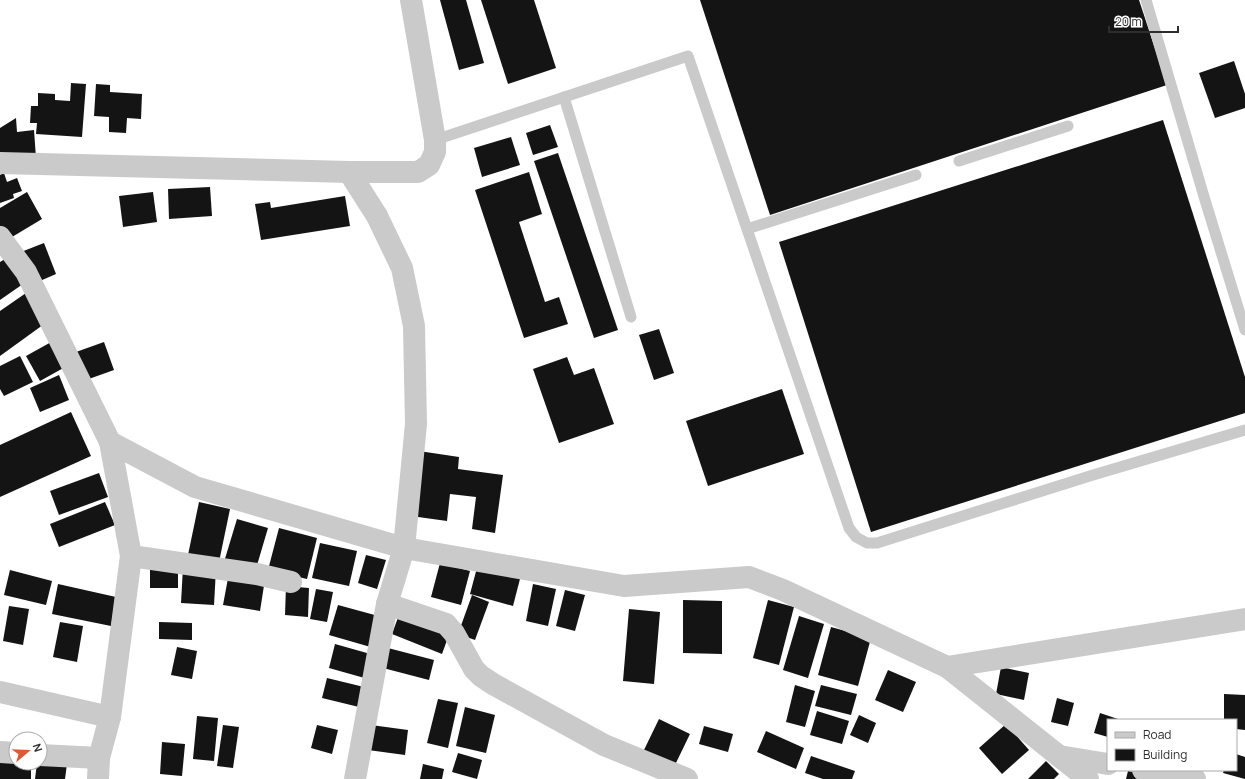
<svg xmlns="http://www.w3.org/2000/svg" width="1245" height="779" font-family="Manrope,sans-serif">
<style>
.building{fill:#141414}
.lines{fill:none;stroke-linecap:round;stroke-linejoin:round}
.service{stroke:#cacaca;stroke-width:11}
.minor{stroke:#cacaca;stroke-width:22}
.tertiary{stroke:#cacaca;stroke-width:22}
</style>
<rect width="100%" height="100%" fill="#fff"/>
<g class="building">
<polygon points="440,0 466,0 484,63 459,70"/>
<polygon points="481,0 534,0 556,68 508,84"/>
<polygon points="700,0 1139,0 1167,85 770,215"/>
<polygon points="1234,61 1245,94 1245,108 1215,118 1199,73"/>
<polygon points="71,83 86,84 82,137 36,134 37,123 30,123 31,106 38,106 38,93 55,94 55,100 70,101"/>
<polygon points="96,84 110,85 110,92 142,94 141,119 127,118 126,133 109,132 109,117 94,116"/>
<polygon points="16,118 17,132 34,130 36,158 0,160 0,128"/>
<polygon points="1163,120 1245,377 1245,413 871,532 779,242"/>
<polygon points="550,125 558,147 533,155 526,133"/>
<polygon points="511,137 520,165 482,177 474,148"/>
<polygon points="558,153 618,330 594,338 534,161"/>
<polygon points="529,172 542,214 519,222 545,302 559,297 568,324 524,338 475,190"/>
<polygon points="4,173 7,182 17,178 22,191 13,194 14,198 0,203 0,175"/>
<polygon points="210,187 212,216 169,219 168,189"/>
<polygon points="27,192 42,219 7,240 0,228 0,208"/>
<polygon points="153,192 157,222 123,227 119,196"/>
<polygon points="345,196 350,226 261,240 255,204 270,202 271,208"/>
<polygon points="44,243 56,274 33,284 21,252"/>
<polygon points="5,259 23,284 0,300 0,262"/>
<polygon points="26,293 47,322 0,356 0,311"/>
<polygon points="659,329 674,373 654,380 639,335"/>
<polygon points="53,341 67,366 40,381 26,356"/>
<polygon points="104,342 114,370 86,380 76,352"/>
<polygon points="20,356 33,382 4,396 0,389 0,366"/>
<polygon points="567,357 574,375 594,368 614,424 559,443 533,369"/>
<polygon points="59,375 69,400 40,412 30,388"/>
<polygon points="782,389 804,454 708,486 686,421"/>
<polygon points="71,412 91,456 0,497 0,445"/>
<polygon points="419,451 459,457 458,469 503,475 495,533 472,529 476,497 450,494 447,521 411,516"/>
<polygon points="99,473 108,497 59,515 50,491"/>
<polygon points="105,502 115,525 59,547 50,524"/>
<polygon points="199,502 230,509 219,562 188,555"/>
<polygon points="237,519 268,528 255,572 224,562"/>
<polygon points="279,528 317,538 307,579 268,570"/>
<polygon points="320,543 357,551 349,586 312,578"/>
<polygon points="366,555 386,560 377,589 358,583"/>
<polygon points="440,563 470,571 461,605 431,597"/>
<polygon points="478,564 521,575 513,606 470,594"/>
<rect x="150" y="565" width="28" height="23"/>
<polygon points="183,567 216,569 214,605 181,603"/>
<polygon points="10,570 52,581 46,605 4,595"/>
<polygon points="229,573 265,579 260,611 223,605"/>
<polygon points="58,584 116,597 111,626 52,614"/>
<polygon points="533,584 556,589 548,626 526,621"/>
<polygon points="286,586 309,588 308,617 285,615"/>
<polygon points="316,589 333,592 327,622 310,619"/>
<polygon points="565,590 585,595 575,631 556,626"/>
<polygon points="472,595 489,602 475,640 458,634"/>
<polygon points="683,600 722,601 722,654 683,653"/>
<polygon points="768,600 794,607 779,665 753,658"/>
<polygon points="338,605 382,617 374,648 329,635"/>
<polygon points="9,606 29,609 23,645 3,641"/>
<polygon points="629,609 660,612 654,684 623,681"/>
<polygon points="400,612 450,632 442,654 392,634"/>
<polygon points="799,616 824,624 808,678 783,670"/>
<polygon points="60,622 83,626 77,662 53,657"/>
<polygon points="159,622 192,623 192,640 159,639"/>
<polygon points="831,627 871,638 858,686 818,675"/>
<polygon points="335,644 374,655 368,679 329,668"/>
<polygon points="177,647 197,651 192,679 171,675"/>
<polygon points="388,648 434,660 429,680 383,668"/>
<polygon points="1001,667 1029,673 1024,700 996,694"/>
<polygon points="888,670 916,682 903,712 875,700"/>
<polygon points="327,678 364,687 359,707 322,698"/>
<polygon points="795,685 815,691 805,727 786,722"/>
<polygon points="821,685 857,694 851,715 815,706"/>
<polygon points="1224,694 1245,695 1245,730 1236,729 1236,720 1224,720"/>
<polygon points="1057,698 1074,703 1068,726 1051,722"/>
<polygon points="438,699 458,703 448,748 427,743"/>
<polygon points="465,707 495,715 486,753 456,746"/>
<polygon points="817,711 849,721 842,744 810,735"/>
<polygon points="1100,713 1121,720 1108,720 1108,737 1094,733"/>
<polygon points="859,715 876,723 868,743 850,735"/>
<polygon points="197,716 218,718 214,761 193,759"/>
<polygon points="659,719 690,734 674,767 643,752"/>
<polygon points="1006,724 1029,750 1002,774 979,748"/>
<polygon points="223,725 239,727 233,768 217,766"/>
<polygon points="317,725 338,730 332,754 311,748"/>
<polygon points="371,725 408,730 405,755 368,750"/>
<polygon points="704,726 733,734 728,752 699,744"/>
<polygon points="766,731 804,748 796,769 757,752"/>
<polygon points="162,742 185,744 182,776 160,774"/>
<polygon points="458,753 482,760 477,779 452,772"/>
<polygon points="0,754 16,763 31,763 31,779 0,779"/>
<polygon points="1236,754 1245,757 1245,779 1223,773 1224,770 1236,770"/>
<polygon points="811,756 855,771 852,779 823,779 805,773"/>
<polygon points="1046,761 1059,774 1054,779 1028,779"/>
<polygon points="37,763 67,764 65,779 35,779"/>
<polygon points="423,764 444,769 442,779 420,779"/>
<polygon points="1128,771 1163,778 1163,779 1126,779"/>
</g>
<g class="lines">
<g class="service">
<polyline points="1146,0 1205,200 1245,330"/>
<polyline points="564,97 631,317"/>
<polyline points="435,140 688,56 849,528 856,537 867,543 877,543 1093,475 1245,430"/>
<polyline points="959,161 1068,126"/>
<polyline points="747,229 916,175"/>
</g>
<g class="minor">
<polyline points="0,163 349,172 418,172 429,165 435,152 435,140 411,0"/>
<polyline points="349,172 377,216 402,268 414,326 416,424 404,548 387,604 355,779"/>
<polyline points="131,556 257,574 291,582"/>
<polyline points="387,604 446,624 454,633 474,669 481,676 493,684 604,745 687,779"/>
<polyline points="0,692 110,717"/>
<polyline points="0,752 16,753"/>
<polyline points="40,755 99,758"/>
<polyline points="1059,756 1108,764"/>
<polyline points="1143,770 1195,779"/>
<polyline points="98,779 99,758 110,717 131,556 110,442"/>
</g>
<g class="tertiary">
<polyline points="0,237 26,272 110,442 195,487 404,548 624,586 749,577 783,590 947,667 1088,779"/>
<polyline points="947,667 1245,619"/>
</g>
</g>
<rect x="1107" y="719" width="130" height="52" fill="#ffffff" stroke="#ababab"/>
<rect x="1115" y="732" width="20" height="6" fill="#cacaca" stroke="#ababab"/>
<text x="1143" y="739" font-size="12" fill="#2d2d2d">Road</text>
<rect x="1115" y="749" width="20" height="12" fill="#141414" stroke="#ababab"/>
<text x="1143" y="759" font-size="12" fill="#2d2d2d">Building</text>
<g transform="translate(28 751) rotate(71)"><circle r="19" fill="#ffffff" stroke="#ababab"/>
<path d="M0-3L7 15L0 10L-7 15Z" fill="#df5833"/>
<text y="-6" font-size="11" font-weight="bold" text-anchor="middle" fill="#2d2d2d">N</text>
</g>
<path d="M1109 26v6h69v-6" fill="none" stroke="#2d2d2d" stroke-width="2"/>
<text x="1115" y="26" font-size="12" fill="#2d2d2d" stroke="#ffffff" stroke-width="3" paint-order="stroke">20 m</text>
</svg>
